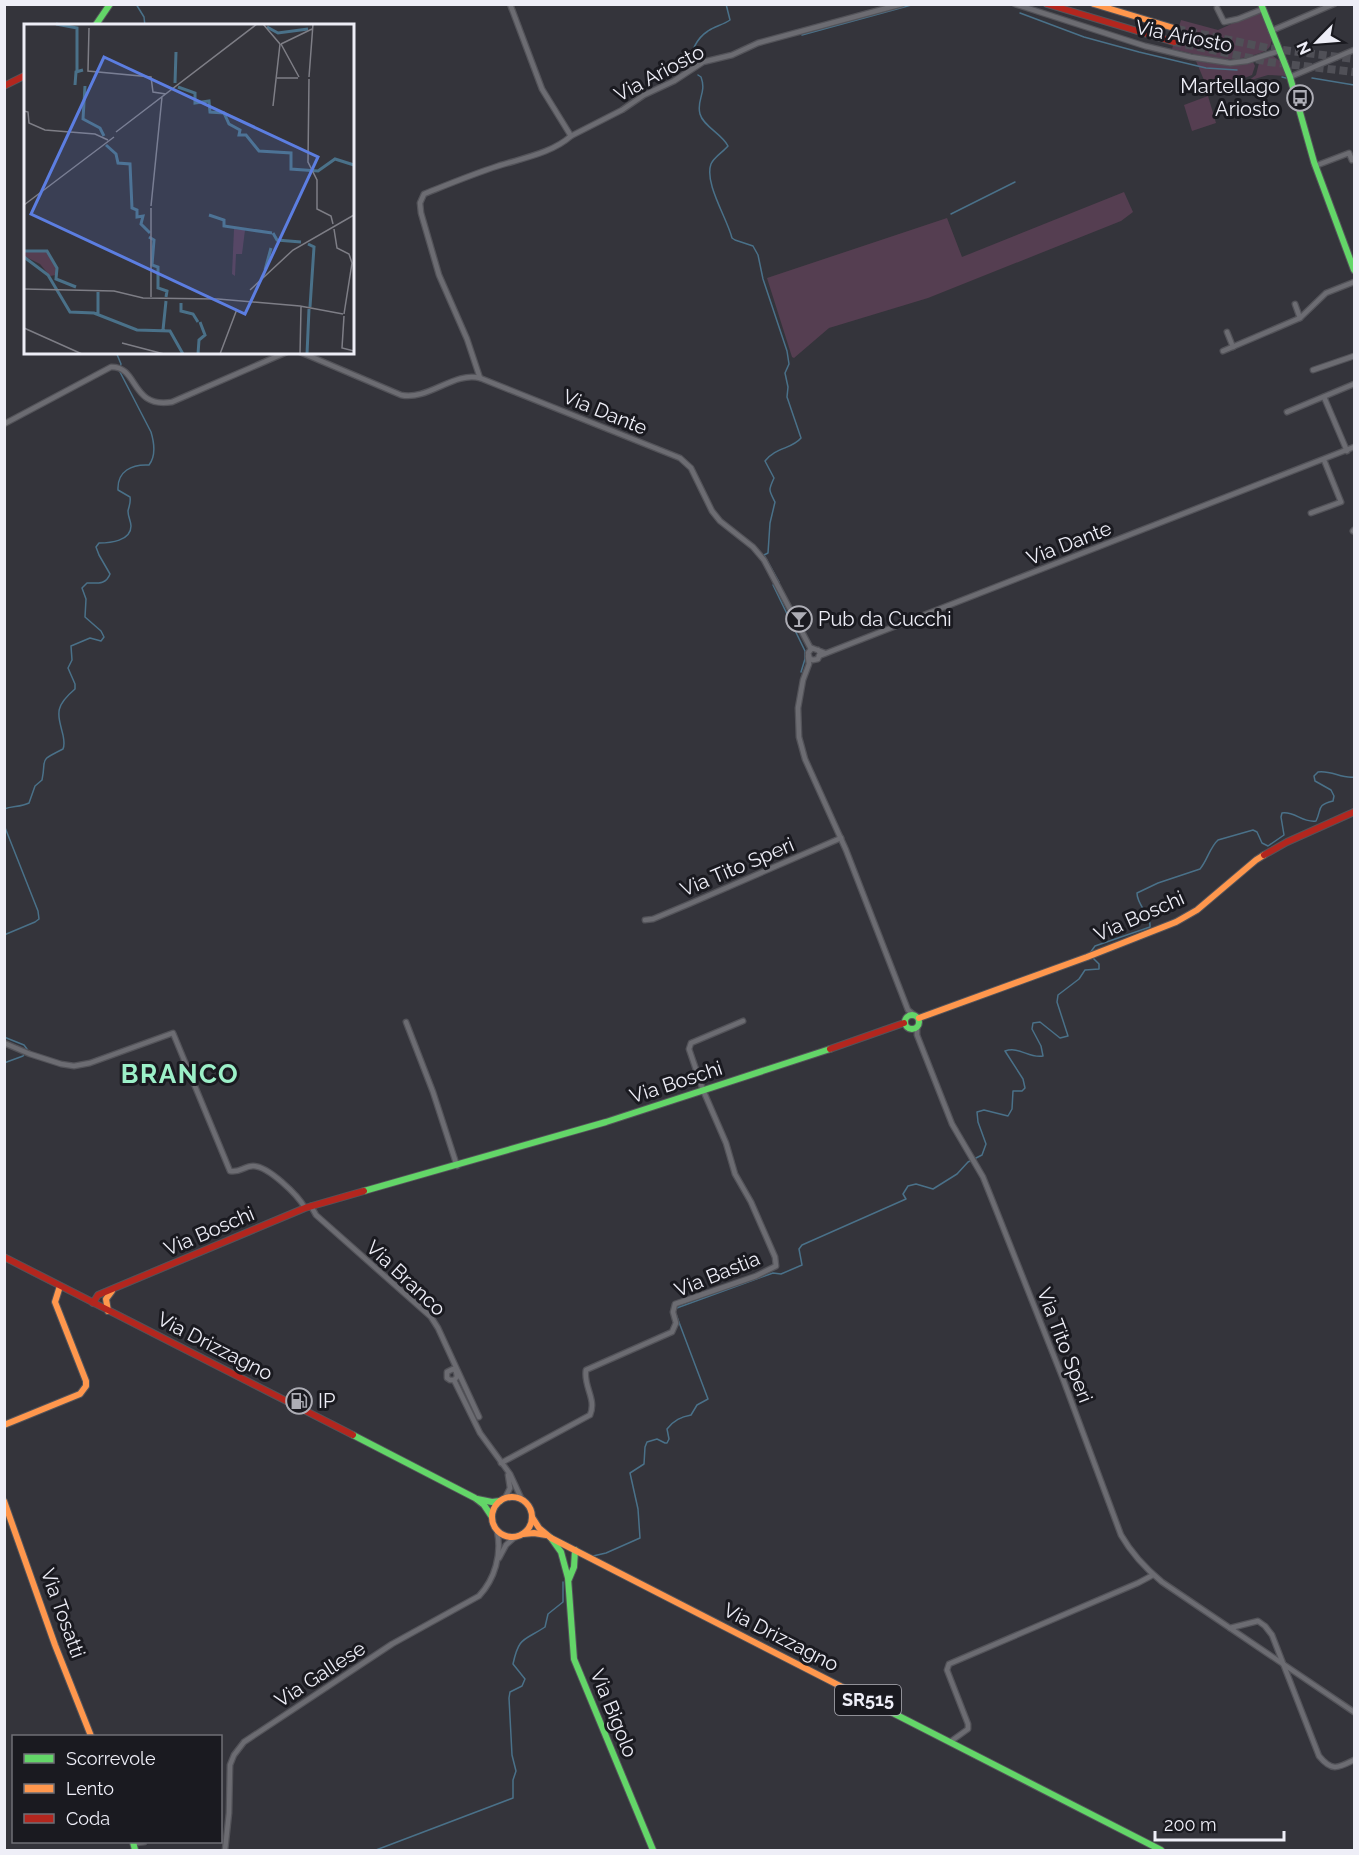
<svg xmlns="http://www.w3.org/2000/svg" width="1359" height="1855" font-family="Raleway,sans-serif">
<style>
.green{fill:#553e51}
.lines{fill:none;stroke-linecap:round;stroke-linejoin:round}
.stream{stroke:#4a7189;stroke-width:1.5}
.highway-tunnel{stroke:#505057;stroke-width:8;stroke-dasharray:8 4;stroke-linecap:butt}
.street-casing{stroke:#535359;stroke-width:7}
.fast-casing{stroke:#535359;stroke-width:8}
.slow-casing{stroke:#535359;stroke-width:8}
.jam-casing{stroke:#535359;stroke-width:8}
.street{stroke:#6c6c72;stroke-width:4.5}
.fast{stroke:#63d668;stroke-width:6}
.slow{stroke:#ff974d;stroke-width:6}
.jam{stroke:#b3261e;stroke-width:6}
.labels{text-anchor:middle;stroke-width:6;stroke-linejoin:round;paint-order:stroke}
.shield{fill:#1a1a20;stroke:#aeaeb6;stroke-width:1.5}
.shield-label{font-size:18px;font-weight:bold;fill:#eeeef7}
.street-label{font-size:20px;fill:#eeeef7;stroke:#1a1a20}
.poi-label{font-size:20px;fill:#eeeef7;stroke:#1a1a20;text-anchor:start}
.district-label{font-size:26px;font-weight:bold;letter-spacing:1.5px;fill:#9cf0c8;stroke:#1a1a20}
.inset-river{fill:none;stroke:#4a7189;stroke-width:3}
.inset-road{fill:none;stroke:#7e7e86;stroke-width:1.5}
.view{fill:#5c7ee1;fill-opacity:0.15;stroke:#5c7ee1;stroke-width:3}
.inset-edge{fill:none;stroke:#eeeef7;stroke-width:3}
</style>
<rect width="100%" height="100%" fill="#34343b"/>
<g class="green">
<path d="M1260 11C1264 19 1273 34 1271 43 1270 50 1263 52 1257 54 1230 65 1200 55 1172 49L1181 20 1218 30Z"/>
<polygon points="1268,56 1273,56 1280,61 1286,76 1268,75 1248,81 1256,75 1260,59"/>
<polygon points="1196,61 1232,66 1253,62 1255,66 1252,75 1209,92"/>
<polygon points="1208,96 1216,123 1192,131 1184,105"/>
<polygon points="1124,192 1133,212 1121,221 928,298 829,328 794,358 792,357 767,278 947,218 962,257"/>
</g>
<g class="lines">
<g class="stream">
<polyline points="136,4 144,17 145,26"/>
<polyline points="1020,13 1084,37 1139,52 1206,68 1237,70"/>
<polyline points="802,35 915,4"/>
<path d="M691 65C689 53 697 38 708 31 715 26 723 25 730 20L726 4"/>
<path d="M698 75 701 77C707 93 696 100 700 114 703 126 722 134 728 146 723 152 714 157 711 164 704 183 727 218 732 238L735 240 753 246 758 255 763 279 787 351 789 364 785 373 788 387 787 397 801 438C792 449 776 447 765 461L774 478C768 491 769 490 775 502L770 523 768 553 764 555 779 582"/>
<polyline points="1282,77 1286,78"/>
<polyline points="1312,78 1354,85"/>
<polyline points="951,214 1015,182"/>
<polyline points="116,352 121,364 120,367"/>
<polyline points="773,585 805,651 805,659 801,672"/>
<path d="M4 809C13 806 21 807 29 803L35 786 42 780C47 757 37 762 63 749 65 744 64 741 63 735 57 712 55 706 75 689V684L68 668 72 660 71 646 90 638 101 641 104 637 101 631 85 617 86 599 82 588 87 583C97 583 106 585 110 574L99 555 96 547 99 543C110 543 131 541 131 526 131 521 128 517 128 511 129 506 131 503 130 497L118 490C117 471 132 464 149 465 156 456 154 442 151 432L120 372"/>
<polyline points="4,825 38,911 39,919 35,922 4,935"/>
<path d="M1090 953 1095 946 1150 927C1151 914 1137 906 1137 893L1158 883 1200 869C1207 861 1210 847 1218 840L1253 830 1257 832 1262 843 1268 846 1284 835 1281 817 1282 813C1295 811 1302 823 1316 821 1322 809 1316 805 1333 801L1334 796 1331 790 1315 781 1314 776 1318 772C1331 770 1342 779 1354 777"/>
<polyline points="4,1037 24,1045 27,1049 23,1056 4,1063"/>
<path d="M593 1556 606 1553 640 1538 638 1509 630 1473 644 1464 645 1447 647 1442 657 1439 665 1443H667L669 1439 667 1429C674 1420 681 1417 691 1415L697 1405 708 1399 674 1309 773 1273 781 1274 802 1265 799 1249 802 1245 906 1199 903 1194 908 1186 916 1184 933 1189 957 1174 968 1162 982 1155 986 1144 978 1122 977 1112 984 1110 1008 1116 1012 1109 1013 1091H1022L1025 1088 1023 1079 1005 1051C1020 1046 1029 1059 1043 1056L1041 1046 1032 1029 1033 1023 1040 1022 1060 1038 1068 1036 1057 1002 1058 995 1079 979 1085 970 1099 969V964L1092 957"/>
<path d="M376 1850 513 1798V1780L516 1771 512 1755 509 1698 510 1692 522 1686 525 1679 513 1664C519 1636 524 1641 545 1627L548 1614 563 1602V1582"/>
</g>
<g class="highway-tunnel">
<polyline points="1177,29 1268,48 1354,59"/>
<polyline points="1174,42 1269,62 1354,72"/>
</g>
<g class="street-casing">
<g id="street">
<polyline points="1015,4 1145,46 1191,57 1230,63 1247,61 1279,51"/>
<polyline points="1217,8 1224,22 1238,19 1263,9"/>
<polyline points="1271,31 1334,4"/>
<polyline points="1290,77 1354,50"/>
<polyline points="571,136 622,110 644,95 674,81 703,62 732,55 758,43 902,4"/>
<polyline points="1315,166 1349,153 1352,160"/>
<polyline points="1295,304 1300,318"/>
<polyline points="1227,332 1233,347"/>
<polyline points="1223,351 1300,318 1326,293 1354,282"/>
<path d="M300 352 401 395C428 401 454 371 480 378L680 458 691 468 712 511 720 521 753 547 764 560 811 649"/>
<polyline points="1313,370 1354,356"/>
<path d="M480 378 467 339 439 275 421 213 420 203 424 194C449 184 473 174 498 166 523 158 552 153 571 136L542 89 510 4"/>
<polyline points="1324,397 1347,451"/>
<polyline points="1287,412 1354,384"/>
<path d="M4 424 111 367C139 366 130 409 172 402L287 352"/>
<polyline points="1311,513 1341,502 1324,460"/>
<polyline points="1353,531 1354,530"/>
<polyline points="818,650 820,653 818,659 813,660 810,659 808,653 812,648 825,653"/>
<polyline points="808,656 809,664 803,680 798,708 799,737 805,759 846,850 908,1010 913,1014"/>
<polyline points="819,656 1354,447"/>
<polyline points="645,920 653,919 689,904 841,838"/>
<polyline points="406,1022 433,1092 457,1166"/>
<path d="M917 1027V1035L952 1124 983 1177 993 1202 1063 1379 1121 1535C1132 1554 1145 1568 1162 1582L1354 1712"/>
<path d="M4 1043 30 1054 61 1064 74 1066 90 1063 173 1033 230 1171C240 1173 244 1166 253 1166 268 1166 298 1195 305 1208"/>
<polyline points="311,1206 316,1215 431,1317 438,1328 479,1417"/>
<polyline points="454,1380 450,1380 447,1378 447,1372 453,1369 456,1371 457,1377 454,1380 480,1433 510,1474 522,1500"/>
<path d="M501 1463 590 1415C597 1399 583 1386 586 1370L672 1332 676 1323 673 1312 675 1304 756 1276 776 1266 775 1257 751 1202 735 1174 726 1143 703 1090 689 1049 691 1043 743 1021"/>
<polyline points="505,1498 510,1488 508,1475"/>
<polyline points="499,1558 506,1545 515,1537"/>
<path d="M1230 1628 1258 1621 1265 1626 1272 1635 1319 1756C1332 1772 1338 1768 1354 1760"/>
<polyline points="950,1742 968,1729 968,1724 947,1670 949,1664 1138,1583 1153,1575"/>
<polyline points="133,1843 144,1842"/>
<path d="M225 1850 229 1813 230 1765 234 1755 244 1742 392 1644 479 1596C495 1579 502 1554 497 1531"/>
</g>
</g>
<g class="fast-casing">
<g id="fast">
<polyline points="1261,4 1290,77 1314,162 1354,270"/>
<polyline points="95,26 110,4"/>
<circle cx="912" cy="1022" r="7"/>
<polyline points="364,1191 606,1122 830,1049"/>
<polyline points="353,1435 475,1498 484,1505 492,1517"/>
<polyline points="477,1499 492,1502 500,1501"/>
<polyline points="551,1538 561,1552 568,1578 574,1659 653,1850"/>
<polyline points="569,1579 574,1567 575,1550"/>
<polyline points="887,1710 1161,1850"/>
<polyline points="133,1842 135,1850"/>
</g>
</g>
<g class="slow-casing">
<g id="slow">
<polyline points="1094,4 1177,29"/>
<polyline points="919,1018 1087,957 1176,922 1197,910 1256,860 1264,855"/>
<polyline points="108,1311 106,1299 112,1291"/>
<polyline points="4,1425 80,1394 86,1386 86,1381 55,1302 60,1286"/>
<circle cx="512" cy="1517" r="20"/>
<polyline points="4,1501 55,1645 91,1736"/>
<polyline points="532,1517 539,1528 551,1538 887,1710"/>
<polyline points="523,1534 534,1533 546,1535"/>
</g>
</g>
<g class="jam-casing">
<g id="jam">
<polyline points="1047,4 1174,42"/>
<polyline points="4,86 26,75"/>
<polyline points="1264,855 1287,842 1354,812"/>
<polyline points="830,1049 904,1023"/>
<polyline points="4,1257 353,1435"/>
<polyline points="93,1303 98,1295 305,1208 364,1191"/>
</g>
</g>
<use href="#street" class="street"/>
<use href="#fast" class="fast"/>
<use href="#slow" class="slow"/>
<use href="#jam" class="jam"/>
</g>
<defs>
<g id="bus-ring" transform="scale(1.35)"><circle r="9.5" fill="#1a1a20" stroke="#adadb5" stroke-width="1.5"/><path d="M-5-6H5V4H4V6H2V4H-2V6H-4V4H-5ZM-3.5-4V0h7V-4ZM-3.5 1.2v1.5H-2V1.2ZM2 1.2v1.5H3.5V1.2Z" fill="#adadb5"/></g>
<g id="bar-ring" transform="scale(1.35)"><circle r="9.5" fill="#1a1a20" stroke="#adadb5" stroke-width="1.5"/><path d="M-6-5H6L.8 .8V4.5H3.5V6h-7V4.5H-.8V.8Z" fill="#adadb5"/></g>
<g id="fuel-ring" transform="scale(1.35)"><circle r="9.5" fill="#1a1a20" stroke="#adadb5" stroke-width="1.5"/><path d="M-5.5-6h7V0h2V4h1.3V-2.5L3-4.5l.8-.8L6-3V5H2.5V1h-1V6h-7ZM-4.2-4.7v3.2H.2V-4.7Z" fill="#adadb5"/></g>
</defs>
<g fill-rule="evenodd">
<use href="#bus-ring" x="1300" y="98"/>
<use href="#bar-ring" x="799" y="619"/>
<use href="#fuel-ring" x="299" y="1401"/>
</g>
<g class="labels">
<rect class="shield" x="835" y="1685" width="66" height="30" rx="4.5"/>
<g class="shield-label">
<text x="868" y="1706">SR515</text>
</g>
<g class="street-label">
<text transform="translate(1184 36) rotate(11)" y="7">Via Ariosto</text>
<text transform="translate(659 73) rotate(-28)" y="7">Via Ariosto</text>
<text transform="translate(605 412) rotate(22)" y="7">Via Dante</text>
<text transform="translate(1069 543) rotate(-21)" y="7">Via Dante</text>
<text transform="translate(737 867) rotate(-23)" y="7">Via Tito Speri</text>
<text transform="translate(1139 916) rotate(-24)" y="7">Via Boschi</text>
<text transform="translate(676 1082) rotate(-18)" y="7">Via Boschi</text>
<text transform="translate(209 1231) rotate(-23)" y="7">Via Boschi</text>
<text transform="translate(717 1274) rotate(-22)" y="7">Via Bastia</text>
<text transform="translate(406 1278) rotate(43)" y="7">Via Branco</text>
<text transform="translate(1065 1345) rotate(69)" y="7">Via Tito Speri</text>
<text transform="translate(215 1346) rotate(27)" y="7">Via Drizzagno</text>
<text transform="translate(63 1613) rotate(70)" y="7">Via Tosatti</text>
<text transform="translate(781 1637) rotate(27)" y="7">Via Drizzagno</text>
<text transform="translate(320 1674) rotate(-33)" y="7">Via Gallese</text>
<text transform="translate(614 1713) rotate(68)" y="7">Via Bigolo</text>
</g>
<g class="poi-label">
<text x="1280" y="93" text-anchor="end">Martellago<tspan x="1280" dy="23">Ariosto</tspan></text>
<text x="818" y="626">Pub da Cucchi</text>
<text x="318" y="1408">IP</text>
</g>
<g class="district-label">
<text x="180" y="1083">BRANCO</text>
</g>
</g>
<g transform="translate(24 24)">
<rect width="330" height="330" fill="#34343b"/>
<path d="M210 205 221 206 218 230H212L211 252 208 250ZM0 227 23 228 33 244 32 251 26 252 16 240 0 232Z" fill="#553e51"/>
<path class="inset-river" d="M32 0 53 4V47M243 3 254 9 284 5M151 59 152 28M51 61 52 48 59 46M61 62 59 95 76 104 80 112M154 63 171 69V79L185 77 186 88 200 89 205 100 216 106 215 111H222L235 127 267 129V145L294 147 311 135 330 141M82 121 92 130 94 139 106 140 108 184 113 186V193L119 192 117 200 126 209M185 191 200 196V202L248 209M249 209 253 216 277 218M125 213 130 216 128 241 134 243V264L143 267 142 273M284 220 290 223 286 283M0 227H23L33 244 32 255 52 263M0 233 24 251 46 288 70 289 113 306 146 307 159 330M241 246 247 224M74 268V291M157 279V287L169 290 174 298M139 306 142 277M174 330 175 316 181 311 176 298M283 330 285 285"/>
<path class="inset-road" d="M239 0 256 20M65 4 64 47 127 53 129 68 142 70M257 20 275 53M257 20 288 5M285 53 289 0M253 54H274M285 55 284 138 293 156V185L307 192 309 200M249 82 256 20M0 87 4 88 5 99 21 106 71 110 84 116M92 108 233 0M0 181 90 113M127 182 138 73M310 205 313 224 325 230 328 239 320 290M0 265 90 267 119 274 194 275 276 282 319 290M226 266 269 226 330 191M127 273V184M320 292 318 324 330 327M0 304 58 330M98 319 140 330M196 330 213 285M276 330 277 283"/>
<path class="view" d="M80 33 294 133 221 290 7 190Z"/>
<rect width="330" height="330" class="inset-edge"/>
</g>
<rect width="1359" height="1855" fill="none" stroke="#eeeef7" stroke-width="12"/>
<rect x="12" y="1735" width="210" height="108" fill="#1a1a20" stroke="#6f6f76" stroke-width="1.5"/>
<rect x="24" y="1754" width="30" height="9" fill="#63d668" stroke="#6f6f76" stroke-width="1.5"/>
<text x="66" y="1765" font-size="18" fill="#eeeef7">Scorrevole</text>
<rect x="24" y="1784" width="30" height="9" fill="#ff974d" stroke="#6f6f76" stroke-width="1.5"/>
<text x="66" y="1795" font-size="18" fill="#eeeef7">Lento</text>
<rect x="24" y="1814" width="30" height="9" fill="#b3261e" stroke="#6f6f76" stroke-width="1.5"/>
<text x="66" y="1825" font-size="18" fill="#eeeef7">Coda</text>
<g transform="translate(1317 42) rotate(245)" stroke="#1a1a20" stroke-width="4.5" paint-order="stroke">
<path d="M0-4.5L10 22L0 15L-10 22Z" fill="#eeeef7"/>
<text y="-9" font-size="16" font-weight="bold" text-anchor="middle" fill="#eeeef7">N</text>
</g>
<path d="M1155 1831v9h129v-9" fill="none" stroke="#eeeef7" stroke-width="3"/>
<text x="1164" y="1831" font-size="18" fill="#eeeef7" stroke="#1a1a20" stroke-width="4.5" paint-order="stroke">200 m</text>
</svg>
